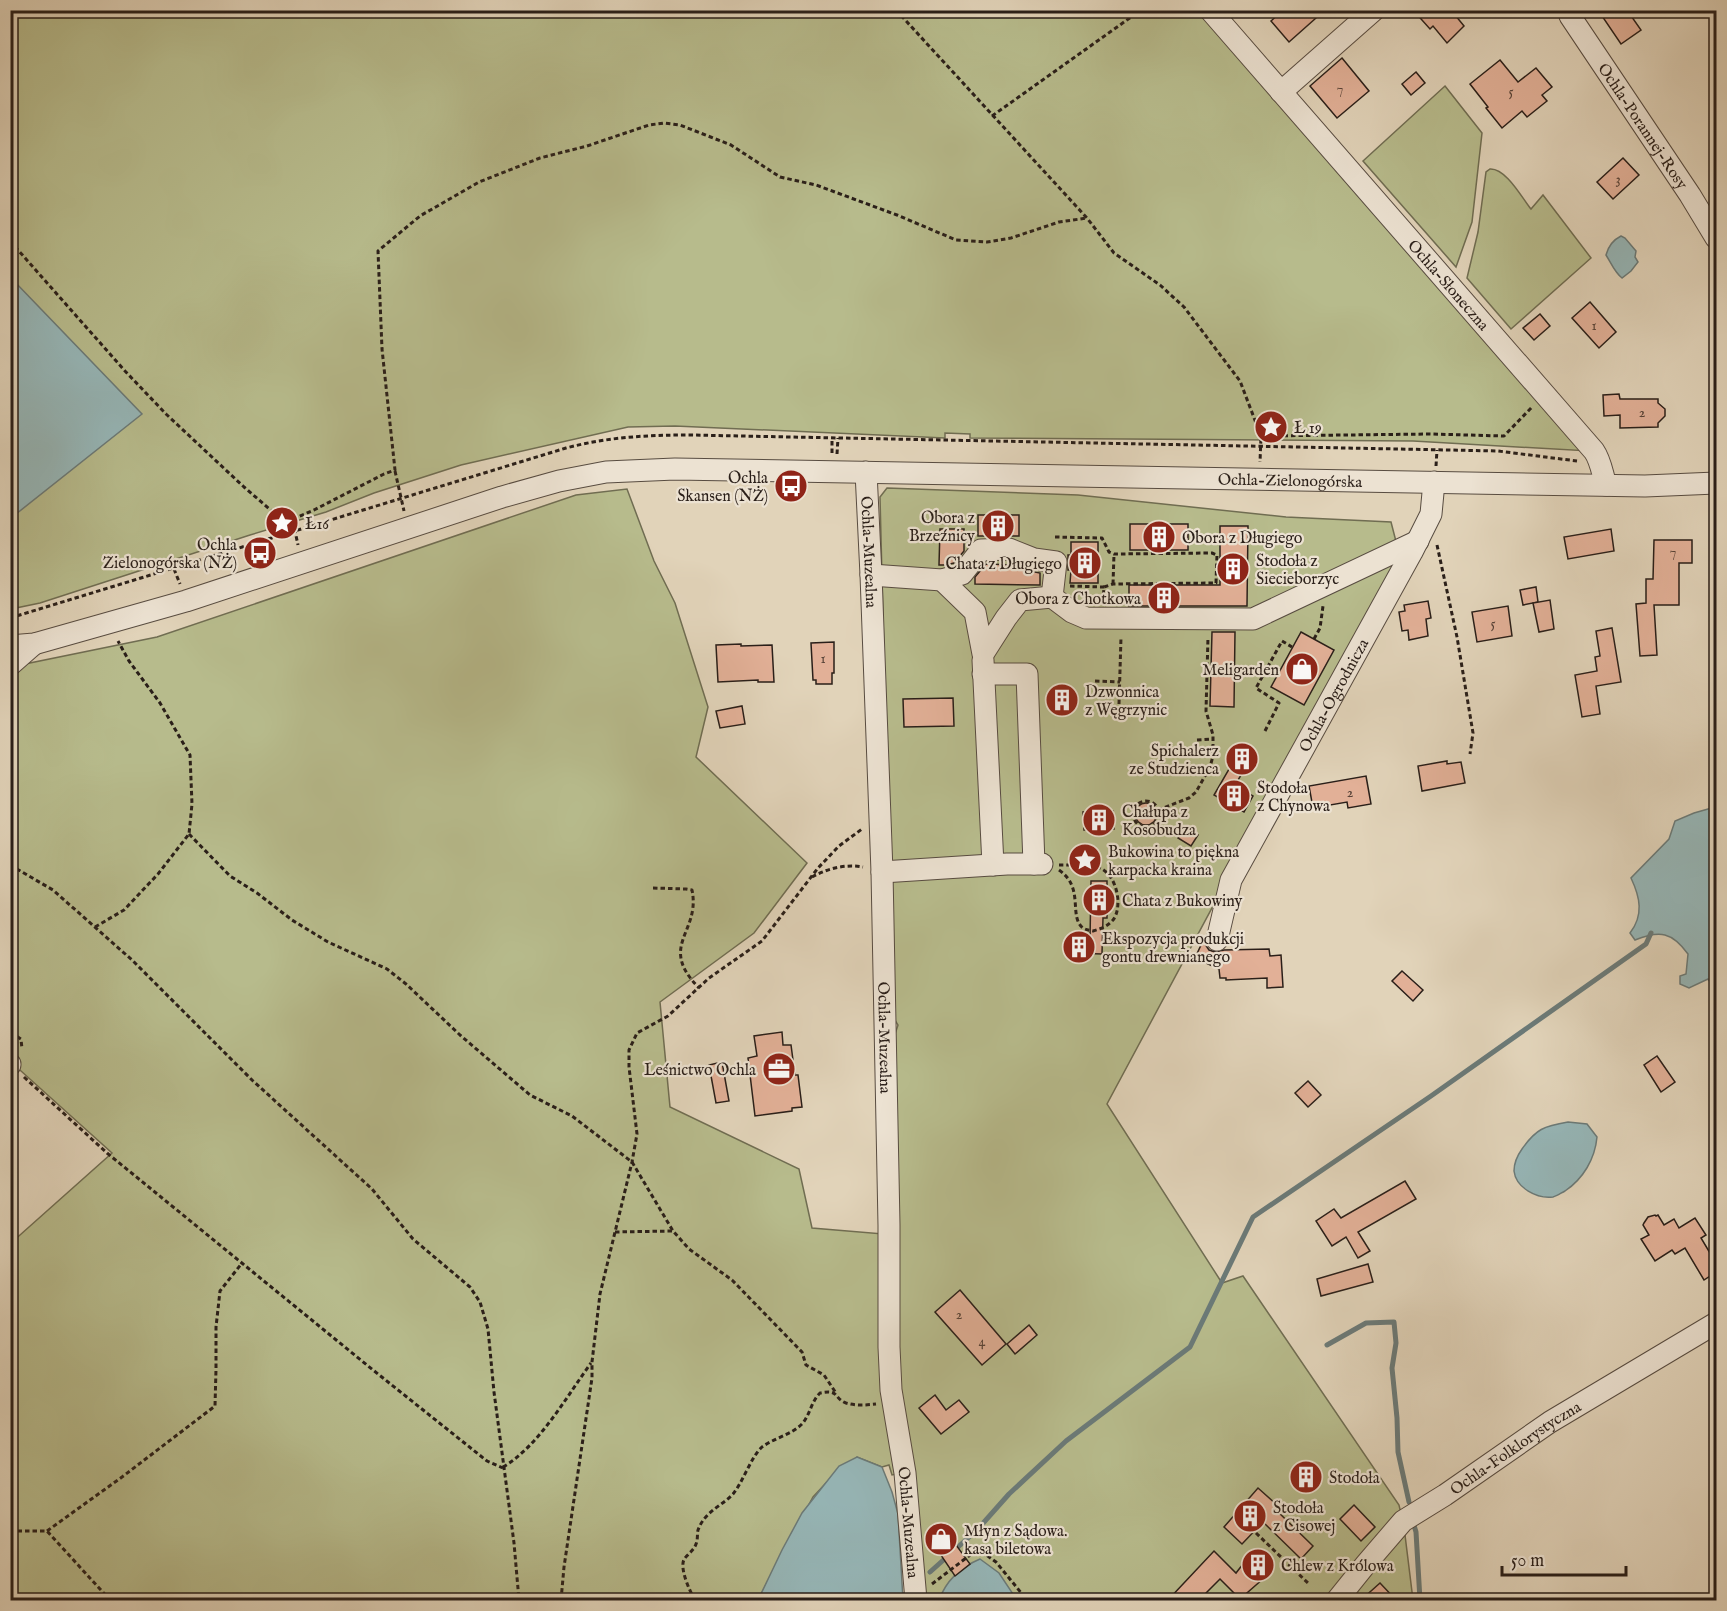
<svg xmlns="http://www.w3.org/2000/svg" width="1727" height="1611" font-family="'IM FELL English',serif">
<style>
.green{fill:#b7bb8c;stroke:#706d52;stroke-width:1.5}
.water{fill:#96b6b7;stroke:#6b7a78;stroke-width:1.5}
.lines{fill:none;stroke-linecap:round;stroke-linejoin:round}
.stream{stroke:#6b7a78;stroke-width:5}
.building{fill:#e2b097;stroke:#2a1f19;stroke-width:1.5}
.minor-casing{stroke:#584c41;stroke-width:23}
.path{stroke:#2a1f19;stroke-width:3;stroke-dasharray:4.5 3;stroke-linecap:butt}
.minor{stroke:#ece2d2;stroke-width:21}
.labels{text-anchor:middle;stroke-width:4.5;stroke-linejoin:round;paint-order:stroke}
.number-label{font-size:14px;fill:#584338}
.street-label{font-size:16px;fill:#2a1f19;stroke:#ece2d2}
.poi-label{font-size:16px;fill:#2a1f19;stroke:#ece2d2;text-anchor:start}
</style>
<rect width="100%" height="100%" fill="#e1d3b9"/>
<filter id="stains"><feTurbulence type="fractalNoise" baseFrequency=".00333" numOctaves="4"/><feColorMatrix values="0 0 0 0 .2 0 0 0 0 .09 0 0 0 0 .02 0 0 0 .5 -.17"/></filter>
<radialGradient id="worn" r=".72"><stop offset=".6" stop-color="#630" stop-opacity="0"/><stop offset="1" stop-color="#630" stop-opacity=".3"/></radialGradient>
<g class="green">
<polygon points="10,11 1204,11 1589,451 1413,441 970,438 970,434 945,433 945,438 675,426 628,427 461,465 374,493 326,512 250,535 40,603 11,609"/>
<polygon points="1445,86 1482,133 1472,222 1456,267 1363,161"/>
<path d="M1490 169C1506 168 1522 198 1531 209L1543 195 1591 258 1511 329 1467 278 1478 232 1486 172Z"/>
<polygon points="887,488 1078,495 1286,517 1391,522 1400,557 1107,1104 1222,1283 1243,1276 1399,1505 1404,1527 1413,1600 916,1600 897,1474 892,1475 889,1465 882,1467 857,1457 826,1483 813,1497 758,1600 11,1600 11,1243 112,1153 11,1062 11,675 25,664 157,637 576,495 627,489 654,561 675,603 708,707 696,757 807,863 754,933 660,1002 670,1107 799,1169 812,1228 883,1234 892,1043 898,1025 893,1017 880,497"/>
</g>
<g class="water">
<path d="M1621 236 1625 238 1636 251 1635 257 1638 262 1631 271 1622 278C1615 273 1611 263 1606 255 1608 247 1613 240 1621 236Z"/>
<polygon points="13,280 142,414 11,518 10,283"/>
<path d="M1715 807H1716V990L1708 979 1689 988 1680 984V976L1686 974 1688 954C1672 932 1660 930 1635 940L1630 933C1644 915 1640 897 1631 878L1669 839 1675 821 1694 813Z"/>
<path d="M1568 1122 1587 1124 1597 1137C1595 1159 1583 1179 1565 1191 1561 1193 1557 1196 1553 1197 1537 1199 1516 1188 1514 1171 1514 1162 1517 1156 1522 1149 1536 1129 1544 1126 1568 1122Z"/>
<polygon points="857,1457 882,1467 892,1492 898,1514 903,1600 758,1600 782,1550 802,1513 839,1466"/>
<path d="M980 1559 999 1573 1017 1600H939C946 1581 961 1567 980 1559Z"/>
</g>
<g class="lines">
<g class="stream">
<polyline points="1327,1345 1366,1323 1394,1322 1396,1343 1392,1368 1397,1418 1398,1452 1409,1502"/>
<polyline points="1413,1522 1416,1532 1420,1600"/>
<polyline points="930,1572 977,1530 1009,1494 1066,1441 1190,1347 1253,1217 1431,1096 1646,944 1651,933"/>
<polyline points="902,1596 905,1594"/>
</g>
</g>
<g class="building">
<polygon points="1283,10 1325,10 1289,42 1271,21"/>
<polygon points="1413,10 1451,10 1464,26 1447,43 1433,26 1430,29"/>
<polygon points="1610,10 1627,10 1641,30 1621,44 1602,16"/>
<polygon points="1342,58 1369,91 1337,118 1310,86"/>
<polygon points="1500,60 1518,82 1536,68 1552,87 1542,95 1547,101 1527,117 1522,111 1502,128 1486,108 1488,107 1470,84"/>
<polygon points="1416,72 1425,83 1411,95 1402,84"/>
<polygon points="1623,158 1639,175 1613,199 1597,182"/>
<polygon points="1590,302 1616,332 1599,348 1572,318"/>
<polygon points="1540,314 1550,326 1534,340 1523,328"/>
<polygon points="1619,394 1620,399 1658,399 1658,403 1665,409 1665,416 1658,423 1658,427 1620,428 1620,415 1604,416 1603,395"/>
<rect x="978" y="515" width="41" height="21"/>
<rect x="1130" y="524" width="58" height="26"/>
<polygon points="1220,526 1248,526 1247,606 1129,606 1129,585 1220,585"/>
<polygon points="940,529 964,529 964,551 954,563 946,565 939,565"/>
<polygon points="1611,529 1614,551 1568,559 1564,537"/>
<polygon points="1654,540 1692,540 1692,563 1679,563 1679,605 1654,605 1657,655 1640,656 1636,604 1646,603 1646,579 1653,579"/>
<polygon points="1071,542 1098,542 1098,583 1070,583 1071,570 1068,570 1068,555 1071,555"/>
<polygon points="986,564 1014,565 1030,571 1040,573 1040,585 975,584 975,577"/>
<polygon points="1536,587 1538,602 1523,605 1520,590"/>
<polygon points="1550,600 1554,629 1539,632 1533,603"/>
<polygon points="1428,601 1431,618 1426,619 1428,636 1409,640 1408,630 1402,631 1399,612 1405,611 1404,605"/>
<polygon points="1508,606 1512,636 1477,642 1472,612"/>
<polygon points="1612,628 1621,682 1596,686 1600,714 1582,717 1575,675 1597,671 1595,657 1600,656 1596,631"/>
<polygon points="1212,632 1235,632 1234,707 1210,706"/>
<polygon points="1301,632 1334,650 1304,705 1271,687"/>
<polygon points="834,642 834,673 832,673 832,684 816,684 816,680 813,680 811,643"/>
<polygon points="741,644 741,646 772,645 774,682 758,682 758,680 718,682 716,645"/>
<polygon points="1055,692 1070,693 1069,708 1054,707"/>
<polygon points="953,698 954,726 904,727 903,699"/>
<polygon points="742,706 745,724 720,728 716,711"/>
<polygon points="1243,745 1255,752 1235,785 1253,796 1244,812 1214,795"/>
<polygon points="1447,761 1447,764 1461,762 1465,783 1422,791 1418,766"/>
<polygon points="1366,776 1371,804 1348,808 1347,802 1313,808 1309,786"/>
<circle cx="1146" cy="814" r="11"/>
<polygon points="1113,811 1114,829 1084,830 1083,812"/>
<polygon points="1185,827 1198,835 1191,846 1178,838"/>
<polygon points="1091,881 1107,881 1107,918 1103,918 1102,954 1071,953 1071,940 1090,940"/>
<polygon points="1202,943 1205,944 1209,950 1215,952 1224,950 1269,949 1270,956 1281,955 1283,987 1267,988 1267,978 1226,980 1226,978 1220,978 1219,969 1195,958"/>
<polygon points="1402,971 1423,990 1413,1001 1392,981"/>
<polygon points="782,1032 783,1045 791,1045 795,1075 798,1075 802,1107 792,1108 792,1111 755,1116 748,1058 757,1056 754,1036"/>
<polygon points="1657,1056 1675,1082 1661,1092 1644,1065"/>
<polygon points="722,1062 729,1101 716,1103 709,1065"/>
<polygon points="1308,1081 1321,1095 1308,1107 1295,1093"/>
<polygon points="1405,1181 1416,1199 1358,1232 1370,1251 1358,1258 1346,1237 1332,1246 1316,1221 1334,1209 1341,1218"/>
<polygon points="1655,1215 1656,1216 1658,1215 1664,1225 1674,1219 1679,1228 1695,1218 1706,1235 1701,1238 1716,1263 1716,1272 1704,1280 1685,1248 1675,1254 1672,1250 1655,1261 1641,1239 1649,1235 1643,1225 1644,1223 1648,1217"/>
<polygon points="1368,1264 1373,1282 1321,1296 1317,1279"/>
<polygon points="960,1290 1006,1344 982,1365 935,1312"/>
<polygon points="1029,1325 1037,1335 1015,1354 1007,1344"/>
<polygon points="935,1395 946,1410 959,1400 969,1412 941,1434 919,1408"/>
<polygon points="1307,1468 1316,1477 1306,1487 1297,1477"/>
<polygon points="1258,1488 1277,1505 1274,1508 1313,1546 1301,1559 1263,1522 1242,1544 1224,1527"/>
<polygon points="1354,1505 1375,1527 1361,1541 1340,1519"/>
<polygon points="940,1523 970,1564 955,1576 926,1533"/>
<polygon points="1214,1551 1236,1573 1253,1551 1272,1567 1264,1578 1240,1599 1220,1579 1199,1600 1168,1600"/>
<polygon points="1380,1583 1396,1600 1361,1600"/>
</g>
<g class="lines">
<g class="minor-casing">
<g id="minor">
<path id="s1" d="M1210 10 1594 451C1601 461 1602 473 1606 485"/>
<path id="s2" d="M1570 16 1690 195 1716 238"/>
<polyline points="1281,92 1374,10"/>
<path id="s3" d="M866 472 871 575 882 872 889 1225V1347L891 1390 905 1473 916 1600"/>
<polyline points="871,575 942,580 962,574 981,550 1009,549 1034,559 1056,562 1052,597"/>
<polyline points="942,580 975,612 983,654 1006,618 1020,600 1052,597 1072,612 1086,618 1253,619 1418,541"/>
<path id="s4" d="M10 646 34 644 186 601 502 497 559 481 606 472 675 469 1645 486 1716 483"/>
<polyline points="983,660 993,865"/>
<polyline points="10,665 34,644"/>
<polyline points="983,674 1027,674 1034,864"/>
<polyline points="882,872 1007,864 1042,864"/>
<path id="s5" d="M1217 940 1231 880 1412 552 1431 514 1434 482"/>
<polyline points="10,1064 10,1065"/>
<path id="s6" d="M1337 1600 1366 1564 1403 1521 1445 1495 1550 1422 1716 1323"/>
</g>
</g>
<g class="path">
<polyline points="896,10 1087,218 1114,253 1160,285 1184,307 1240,381 1261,436 1260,462"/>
<polyline points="992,116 1141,10"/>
<polyline points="10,241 125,371 166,414 244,487 295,531 298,545"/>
<polyline points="1261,436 1430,434 1504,436 1533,406"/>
<polyline points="832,453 832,439"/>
<polyline points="837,454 838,438"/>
<polyline points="1436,466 1437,450"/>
<polyline points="395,471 404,511"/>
<polyline points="286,522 314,510 384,474 395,470 382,349 378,251 420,216 479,182 540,158 587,146 649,125 664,123 680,125 731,145 780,177 816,185 897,215 956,240 987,242 1011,238 1059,222 1087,218"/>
<polyline points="1055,537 1102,538 1109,552 1114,554 1212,553 1217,555 1216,583 1113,584 1104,587 1103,602"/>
<polyline points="1437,545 1457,637 1473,733 1470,754"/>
<polyline points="174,569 180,584"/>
<polyline points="1113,584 1114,554"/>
<polyline points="1070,586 1104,587"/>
<path d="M10 618 566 448C608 437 647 435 690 435L1498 451 1577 461"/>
<polyline points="1314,639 1320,628 1323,606"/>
<polyline points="1095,681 1120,682"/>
<polyline points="1119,704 1121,637"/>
<polyline points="1265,731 1279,703 1256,688 1282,641 1292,647"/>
<polyline points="1197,740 1213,739"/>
<circle cx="1146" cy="814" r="13"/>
<polyline points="1158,810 1189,798 1196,792 1210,767 1213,756 1213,735 1206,711 1208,637"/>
<polyline points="189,834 230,876 257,893 292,920 328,942 387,969 406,984 460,1035 530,1095 572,1116 632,1162 673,1231"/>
<polyline points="10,865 53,890 132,960 252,1080 372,1189 413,1239 470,1287 480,1302 488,1329 494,1392 514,1543 519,1600"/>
<path d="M1059 870C1085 888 1068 916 1083 928 1086 930 1089 930 1093 931 1100 929 1107 927 1113 920 1123 907 1117 877 1102 869 1094 865 1070 865 1059 865"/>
<path d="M812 877C828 868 846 864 863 867"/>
<path d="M653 888 686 889 692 890C701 933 657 945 699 988"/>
<polyline points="95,927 124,910 158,874 189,834 192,804 190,755 160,703 129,661 118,641"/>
<polyline points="10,1035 15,1035 21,1039 22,1049"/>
<polyline points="24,1077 107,1153 373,1370 487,1461 503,1468"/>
<polyline points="615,1232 673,1231 689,1249 732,1280 802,1352 806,1365 824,1375 836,1393"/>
<path d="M503 1467C539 1446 567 1396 591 1363"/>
<polyline points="10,1531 47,1531 110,1600"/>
<polyline points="47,1531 122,1477 215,1406 216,1369 216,1327 220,1291 242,1263"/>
<polyline points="1256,1533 1309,1584"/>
<polyline points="932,1584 974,1552 981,1551 996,1562 1027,1600"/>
<polyline points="561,1600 564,1567 592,1378 592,1362 600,1294 632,1162 637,1134 629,1067 629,1050 637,1033 668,1016 709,978 762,941 818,868 839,846 862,829"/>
<path d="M695 1600C690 1592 678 1566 685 1558 689 1553 694 1550 696 1544 698 1540 697 1534 698 1530 705 1511 722 1506 733 1494 743 1482 751 1457 762 1447 774 1438 791 1435 802 1424 810 1415 811 1402 820 1393 840 1389 833 1398 846 1403 856 1406 866 1405 876 1404"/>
</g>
<use href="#minor" class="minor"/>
</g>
<defs>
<g id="sight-disc" transform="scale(1.725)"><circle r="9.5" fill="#8f2418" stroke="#ece2d2"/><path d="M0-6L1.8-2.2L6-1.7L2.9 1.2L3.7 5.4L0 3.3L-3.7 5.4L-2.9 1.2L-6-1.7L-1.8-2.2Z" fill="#fff"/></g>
<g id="bus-disc" transform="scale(1.725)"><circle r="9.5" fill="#8f2418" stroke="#ece2d2"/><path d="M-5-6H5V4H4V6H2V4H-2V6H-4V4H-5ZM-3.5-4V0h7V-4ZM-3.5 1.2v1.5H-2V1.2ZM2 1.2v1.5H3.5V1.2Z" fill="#fff"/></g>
<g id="building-disc" transform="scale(1.725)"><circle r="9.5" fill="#8f2418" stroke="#ece2d2"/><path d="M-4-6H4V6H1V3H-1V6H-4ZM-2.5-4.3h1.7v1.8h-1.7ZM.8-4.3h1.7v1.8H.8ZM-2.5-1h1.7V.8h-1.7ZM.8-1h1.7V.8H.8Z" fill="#fff"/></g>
<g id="shop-disc" transform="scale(1.725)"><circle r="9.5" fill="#8f2418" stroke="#ece2d2"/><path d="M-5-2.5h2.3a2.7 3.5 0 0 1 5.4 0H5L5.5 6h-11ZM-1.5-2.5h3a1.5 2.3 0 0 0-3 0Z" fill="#fff"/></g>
<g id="office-disc" transform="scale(1.725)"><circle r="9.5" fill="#8f2418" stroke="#ece2d2"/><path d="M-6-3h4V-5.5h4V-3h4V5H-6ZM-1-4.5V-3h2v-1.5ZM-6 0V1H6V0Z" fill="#fff"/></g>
</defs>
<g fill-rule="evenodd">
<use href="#sight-disc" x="1271" y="427"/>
<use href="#bus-disc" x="791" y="486"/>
<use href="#sight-disc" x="282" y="523"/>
<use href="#building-disc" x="998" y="526"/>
<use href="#building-disc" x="1159" y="537"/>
<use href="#bus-disc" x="260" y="553"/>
<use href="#building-disc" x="1085" y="563"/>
<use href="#building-disc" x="1233" y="569"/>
<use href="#building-disc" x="1164" y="598"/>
<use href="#shop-disc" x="1302" y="669"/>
<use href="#building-disc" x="1062" y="700"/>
<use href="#building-disc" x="1242" y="759"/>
<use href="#building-disc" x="1234" y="796"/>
<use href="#building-disc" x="1099" y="820"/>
<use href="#sight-disc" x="1085" y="860"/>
<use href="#building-disc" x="1099" y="900"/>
<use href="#building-disc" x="1079" y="947"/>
<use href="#office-disc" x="779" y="1069"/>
<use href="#building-disc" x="1306" y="1477"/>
<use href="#building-disc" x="1250" y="1516"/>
<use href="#shop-disc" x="941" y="1539"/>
<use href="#building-disc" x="1258" y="1565"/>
</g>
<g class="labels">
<g class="number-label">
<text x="1340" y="93">7</text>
<text x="1511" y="96">5</text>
<text x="1618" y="184">3</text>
<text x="1594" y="330">1</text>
<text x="1642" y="417">2</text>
<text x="1673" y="556">7</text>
<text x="1493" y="628">5</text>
<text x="823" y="663">1</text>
<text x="1350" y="797">2</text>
<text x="959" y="1319">2</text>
<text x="982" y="1346">4</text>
</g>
<g class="street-label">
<text dy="6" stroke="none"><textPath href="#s2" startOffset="132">Ochla-Porannej-Rosy</textPath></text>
<text dy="6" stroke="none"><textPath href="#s1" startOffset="364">Ochla-Słoneczna</textPath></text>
<text dy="6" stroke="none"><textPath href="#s4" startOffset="1306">Ochla-Zielonogórska</textPath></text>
<text dy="6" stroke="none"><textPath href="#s3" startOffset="80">Ochla-Muzealna</textPath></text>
<text dy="6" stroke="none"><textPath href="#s5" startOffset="273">Ochla-Ogrodnicza</textPath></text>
<text dy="6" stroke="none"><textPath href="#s3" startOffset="566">Ochla-Muzealna</textPath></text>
<text dy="6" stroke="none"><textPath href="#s6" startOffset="237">Ochla-Folklorystyczna</textPath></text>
<text dy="6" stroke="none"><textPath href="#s3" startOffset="1052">Ochla-Muzealna</textPath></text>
</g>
<g class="poi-label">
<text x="1294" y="433">Ł 19</text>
<text x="768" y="483" text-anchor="end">Ochla<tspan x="768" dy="18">Skansen (NŻ)</tspan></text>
<text x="975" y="523" text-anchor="end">Obora z<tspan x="975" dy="18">Brzeźnicy</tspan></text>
<text x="305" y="529">Ł16</text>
<text x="1182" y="543">Obora z Długiego</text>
<text x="237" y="550" text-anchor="end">Ochla<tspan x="237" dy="18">Zielonogórska (NŻ)</tspan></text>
<text x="1256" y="566">Stodoła z<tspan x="1256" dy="18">Siecieborzyc</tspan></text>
<text x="1062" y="569" text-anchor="end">Chata z Długiego</text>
<text x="1141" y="604" text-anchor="end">Obora z Chotkowa</text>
<text x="1279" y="675" text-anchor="end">Meligarden</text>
<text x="1085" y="697">Dzwonnica<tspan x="1085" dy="18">z Węgrzynic</tspan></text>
<text x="1219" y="756" text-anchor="end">Spichalerz<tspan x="1219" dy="18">ze Studzienca</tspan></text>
<text x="1257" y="793">Stodoła<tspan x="1257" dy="18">z Chynowa</tspan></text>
<text x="1122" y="817">Chałupa z<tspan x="1122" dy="18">Kosobudza</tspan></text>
<text x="1108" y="857">Bukowina to piękna<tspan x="1108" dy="18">karpacka kraina</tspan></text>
<text x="1122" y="906">Chata z Bukowiny</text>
<text x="1102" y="944">Ekspozycja produkcji<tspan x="1102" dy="18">gontu drewnianego</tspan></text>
<text x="756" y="1075" text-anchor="end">Leśnictwo Ochla</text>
<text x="1329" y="1483">Stodoła</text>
<text x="1273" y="1513">Stodoła<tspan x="1273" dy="18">z Cisowej</tspan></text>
<text x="964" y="1536">Młyn z Sądowa.<tspan x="964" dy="18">kasa biletowa</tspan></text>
<text x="1281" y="1571">Chlew z Królowa</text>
</g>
</g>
<rect width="1727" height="1611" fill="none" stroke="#e1d3b9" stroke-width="36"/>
<rect x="12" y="12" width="1703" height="1587" fill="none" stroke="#2a1f19" stroke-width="3"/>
<rect x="18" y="18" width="1691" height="1575" fill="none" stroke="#2a1f19" stroke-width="1.5"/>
<path d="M1502 1566v9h124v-9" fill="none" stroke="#2a1f19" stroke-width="3"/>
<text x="1511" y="1566" font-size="18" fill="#2a1f19" stroke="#ece2d2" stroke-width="4.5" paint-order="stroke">50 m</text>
<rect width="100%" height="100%" filter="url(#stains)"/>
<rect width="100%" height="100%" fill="url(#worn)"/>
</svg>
